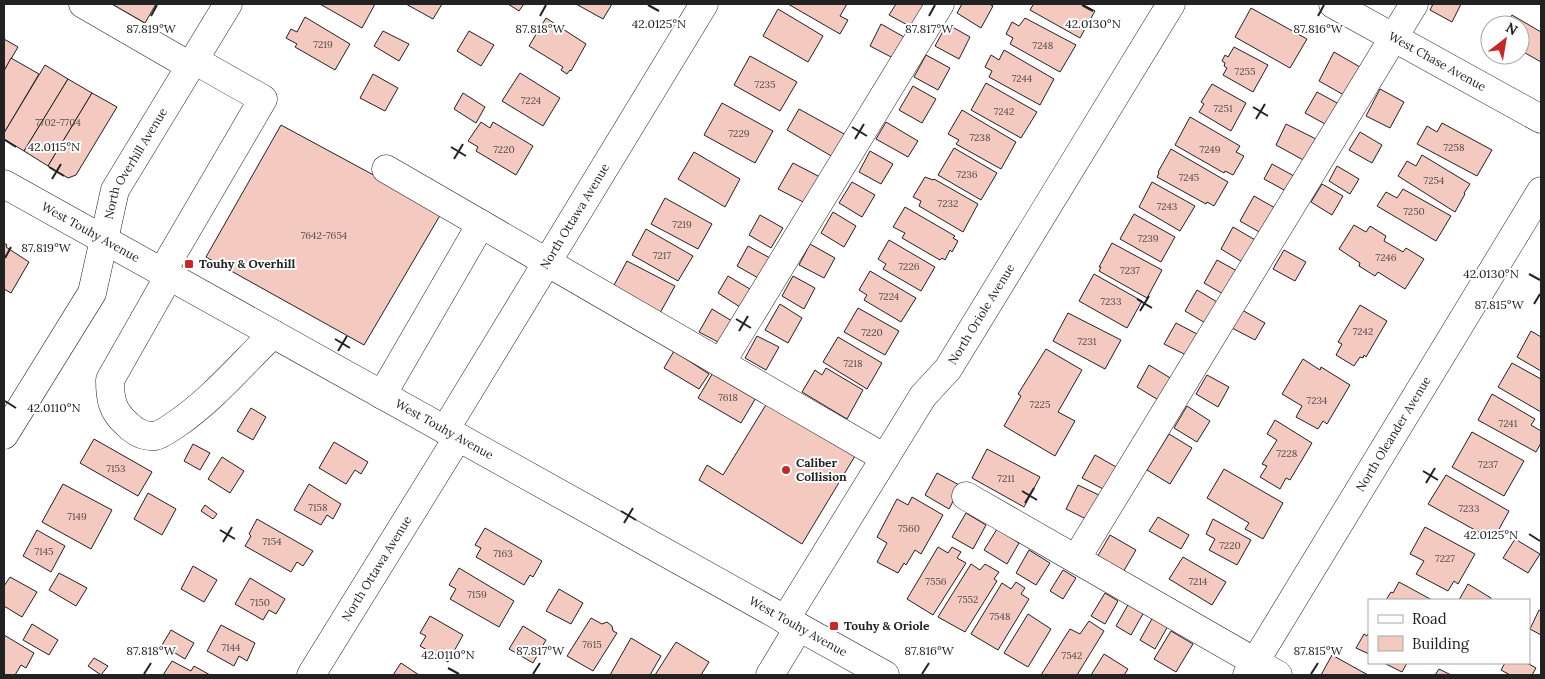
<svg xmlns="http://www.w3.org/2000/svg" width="1545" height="679" font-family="Lora,serif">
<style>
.building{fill:#f3c9c0;stroke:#222}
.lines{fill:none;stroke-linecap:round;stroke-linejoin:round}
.minor-casing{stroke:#222;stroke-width:29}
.major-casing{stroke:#222;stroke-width:29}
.minor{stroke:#fff;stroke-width:28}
.major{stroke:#fff;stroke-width:28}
.ticks{fill:none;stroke:#222;stroke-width:2}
.poi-dot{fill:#c62828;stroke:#fff;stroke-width:2}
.labels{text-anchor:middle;stroke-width:4;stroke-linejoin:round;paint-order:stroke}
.number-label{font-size:10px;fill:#564c4a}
.street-label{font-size:12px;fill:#222;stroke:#fff}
.poi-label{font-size:12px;font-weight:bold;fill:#222;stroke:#fff;text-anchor:start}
.ticks-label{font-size:12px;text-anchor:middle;fill:#222;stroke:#fff;stroke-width:4;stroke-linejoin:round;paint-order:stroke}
</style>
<rect width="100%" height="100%" fill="#fff"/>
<g class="building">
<polygon points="112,4 156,4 145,23"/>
<polygon points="320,4 375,4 362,28"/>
<polygon points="406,4 442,4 433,19"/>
<polygon points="508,4 524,4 519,11"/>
<polygon points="576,4 612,4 603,19"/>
<polygon points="788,4 847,4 840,16 848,20 840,34"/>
<polygon points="896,4 921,4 925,6 913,28 889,15"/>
<polygon points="962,4 989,4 993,6 981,28 957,13"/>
<polygon points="1032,4 1082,4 1095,11 1080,38 1030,10 1033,5"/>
<polygon points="1433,4 1461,4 1452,22 1430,10"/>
<polygon points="1251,8 1307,39 1290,68 1235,37"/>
<polygon points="778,9 823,36 808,62 763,36"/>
<polygon points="1512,15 1541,32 1541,62 1520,50 1520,25 1506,25"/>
<polygon points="305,17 350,44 335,70 295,47 297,44 286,38 291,29 297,32"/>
<polygon points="546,18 586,44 571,71 570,70 567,74 561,70 563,67 529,46"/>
<polygon points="1025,18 1076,45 1060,72 1010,44 1013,38 1006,34 1012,22 1019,26"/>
<polygon points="881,24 904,37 893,58 870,46"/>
<polygon points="947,24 970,37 959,59 935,46"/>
<polygon points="383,31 409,44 399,61 374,46"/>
<polygon points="469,31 494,45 481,66 457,51"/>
<polygon points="4,39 18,47 4,71"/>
<polygon points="1234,47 1268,65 1253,92 1223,75 1227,68 1224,66 1225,63 1222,61 1225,55 1228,57"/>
<polygon points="1004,50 1054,79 1040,105 989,77 992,71 985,67 991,55 999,60"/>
<polygon points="1334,52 1360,67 1344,95 1319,81"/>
<polygon points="926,55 950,68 938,90 914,77"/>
<polygon points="750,56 797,82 780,111 734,85"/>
<polygon points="11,58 39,74 4,133 4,71"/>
<polygon points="45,65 68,79 24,151 4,139 4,133"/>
<polygon points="520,73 560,98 543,126 502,101"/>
<polygon points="373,74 398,88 385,111 360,98"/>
<polygon points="68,79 92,93 48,166 24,151"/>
<polygon points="986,83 1037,112 1021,138 971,110"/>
<polygon points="1212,84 1246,103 1231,131 1199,112 1204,104 1201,102"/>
<polygon points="913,86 936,99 922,123 899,110"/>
<polygon points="1380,89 1404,102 1390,128 1366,116"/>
<polygon points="1317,92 1339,104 1327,125 1305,113"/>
<polygon points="92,93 117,107 76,175 68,178 48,166"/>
<polygon points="463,93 485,107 476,123 454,109"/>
<polygon points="722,103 773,131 755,163 704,135"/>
<polygon points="799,109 846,135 833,157 787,130"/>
<polygon points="962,110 1016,142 1001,169 956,144 959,140 948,134"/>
<polygon points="1190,117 1240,146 1236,152 1244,156 1233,175 1225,171 1224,173 1175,145"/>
<polygon points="481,122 490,128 493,122 533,146 516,175 476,151 478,147 468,141"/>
<polygon points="886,122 918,141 908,157 876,139"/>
<polygon points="1442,123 1492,150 1477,176 1417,144 1427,126 1437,132"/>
<polygon points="1286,124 1318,140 1307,162 1276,145"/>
<polygon points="281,125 442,212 364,345 206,257"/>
<polygon points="1360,132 1382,145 1372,163 1349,150"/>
<polygon points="954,148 997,173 981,200 938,175"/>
<polygon points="1171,149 1228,182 1214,206 1207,202 1206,204 1157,177 1159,173 1158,172"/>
<polygon points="870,151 893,164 881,184 859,172"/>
<polygon points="694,152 740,179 725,207 678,179"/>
<polygon points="1422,155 1470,184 1464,193 1465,194 1455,212 1398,176 1407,161 1416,166"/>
<polygon points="793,163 820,177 805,203 778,189"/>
<polygon points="1272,164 1294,176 1286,191 1264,179"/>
<polygon points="1337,166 1359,179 1350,194 1329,181"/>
<polygon points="925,177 933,180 934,179 978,204 963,232 919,206 921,201 913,197"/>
<polygon points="852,182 875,195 862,217 839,203"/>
<polygon points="1152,182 1195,206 1180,231 1139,207"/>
<polygon points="1322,184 1343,196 1332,215 1311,202"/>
<polygon points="1403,189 1451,216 1436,241 1377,206 1386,192 1397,198"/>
<polygon points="1254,196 1275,208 1261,233 1240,221"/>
<polygon points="665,198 712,224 698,249 651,224"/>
<polygon points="905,207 955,236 953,238 958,241 952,252 950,250 945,260 942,258 940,260 902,238 905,233 893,227"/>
<polygon points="833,212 856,226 844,247 821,233"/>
<polygon points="1134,214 1175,237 1161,262 1120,239"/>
<polygon points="760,215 783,228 771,248 749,235"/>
<polygon points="1354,225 1366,232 1370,226 1386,236 1384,241 1403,252 1406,248 1424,259 1405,289 1378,272 1375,276 1359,266 1360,263 1339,249"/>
<polygon points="1233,227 1257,241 1244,263 1221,249"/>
<polygon points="646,229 693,256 678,281 632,255"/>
<polygon points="889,240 935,267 921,291 883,269 886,264 878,259"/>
<polygon points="4,243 7,245 6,247 29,262 11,293 4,289"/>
<polygon points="1112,243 1162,270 1147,298 1099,271 1101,267 1099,267"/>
<polygon points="810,244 835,258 824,278 799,265"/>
<polygon points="748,246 770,258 760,279 737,266"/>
<polygon points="1284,250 1306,262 1295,281 1273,269"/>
<polygon points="1217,260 1237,271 1225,295 1204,283"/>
<polygon points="627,261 675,286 660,313 613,287"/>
<polygon points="870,271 916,298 901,322 864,300 867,295 859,290"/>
<polygon points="1094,274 1142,301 1127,328 1079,301"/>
<polygon points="728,276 750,289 740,307 718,293"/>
<polygon points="793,276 815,288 804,309 782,296"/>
<polygon points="1197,290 1219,303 1207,324 1185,311"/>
<polygon points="780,304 802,318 788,343 765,330"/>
<polygon points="1360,305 1387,321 1366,357 1364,355 1363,358 1360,357 1354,366 1336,355 1342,344 1338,342"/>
<polygon points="858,308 899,331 885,355 844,332"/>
<polygon points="712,309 732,321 720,343 699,332"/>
<polygon points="1242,310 1265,323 1255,340 1232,328"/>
<polygon points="1068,313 1121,340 1105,369 1053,341"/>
<polygon points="1176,323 1199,335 1188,356 1164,344"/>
<polygon points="1531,331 1541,337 1541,371 1517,357"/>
<polygon points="757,336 779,347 766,370 745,358"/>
<polygon points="838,337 882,363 867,389 823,362"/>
<polygon points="1046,349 1082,370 1058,412 1075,421 1055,456 1004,426 1021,396 1018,394"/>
<polygon points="674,351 709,374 699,389 664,368"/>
<polygon points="1303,359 1320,370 1321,367 1350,385 1327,424 1323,421 1318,429 1296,417 1302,406 1282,394"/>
<polygon points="1512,363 1541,379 1541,412 1498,387"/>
<polygon points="1149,365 1172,379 1160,401 1137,387"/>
<polygon points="826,368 863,390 847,419 802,392 815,370 822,375"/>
<polygon points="714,371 757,396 741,423 698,398"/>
<polygon points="1207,375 1229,387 1218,407 1196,394"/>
<polygon points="1492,394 1535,419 1531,425 1541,431 1541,443 1536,452 1478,420"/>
<polygon points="767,403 855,456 802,544 699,480 707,465 723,475"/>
<polygon points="1187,406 1210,421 1197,442 1174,428"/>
<polygon points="251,408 266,417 253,440 237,431"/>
<polygon points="1275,420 1312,443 1290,480 1286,478 1280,489 1260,477 1267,466 1262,464 1277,440 1267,434"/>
<polygon points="1472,432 1524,461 1504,496 1452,467"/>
<polygon points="1169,434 1192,448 1170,484 1147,470"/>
<polygon points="94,439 152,472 138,496 80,463"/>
<polygon points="334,442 368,462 361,474 355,470 346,484 319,468"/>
<polygon points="193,444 210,453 200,470 184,461"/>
<polygon points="987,449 1040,477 1024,507 972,478"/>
<polygon points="1095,455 1118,468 1105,490 1082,478"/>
<polygon points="222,457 244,471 230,493 208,479"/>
<polygon points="1224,469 1283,503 1263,539 1245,529 1249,523 1207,498"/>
<polygon points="937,473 961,486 949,509 925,495"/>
<polygon points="1446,475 1509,511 1493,540 1428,504"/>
<polygon points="63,484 112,510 91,549 42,522"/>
<polygon points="309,484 341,504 333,519 327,515 321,525 294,510"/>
<polygon points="1078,485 1103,497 1090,521 1066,509"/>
<polygon points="148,493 176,509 162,535 134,519"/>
<polygon points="912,497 943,515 921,554 915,550 906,565 904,563 898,573 877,562 887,543 877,537 897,499 908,505"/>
<polygon points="205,505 217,514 213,519 201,511"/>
<polygon points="966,513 986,525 973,549 952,537"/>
<polygon points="1158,517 1189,535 1181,549 1149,531"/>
<polygon points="257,519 313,551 303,566 297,562 291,572 245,546 251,536 249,534"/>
<polygon points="1213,519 1251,540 1237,565 1209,550 1215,539 1206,534"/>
<polygon points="1425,527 1475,554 1458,584 1454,581 1448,591 1416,574 1424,561 1410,554"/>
<polygon points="485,528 542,561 533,577 530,575 524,585 476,557 481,548 475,545"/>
<polygon points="997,529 1019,543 1007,564 984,550"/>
<polygon points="37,530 65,546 51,572 23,556"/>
<polygon points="1110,535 1136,550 1122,574 1096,559"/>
<polygon points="1515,539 1540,554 1528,573 1503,558"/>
<polygon points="938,547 948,553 952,547 961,552 957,558 966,563 933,615 907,599"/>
<polygon points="1029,550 1050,563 1036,585 1016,573"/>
<polygon points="1183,557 1226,582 1212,605 1169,579"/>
<polygon points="971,564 980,570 985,564 999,572 994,579 997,581 965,632 938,617"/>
<polygon points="193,566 217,580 204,602 181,589"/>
<polygon points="459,568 514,601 499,627 450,599 456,589 449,585"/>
<polygon points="1063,570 1076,578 1063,599 1050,591"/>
<polygon points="59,573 87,588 76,606 49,590"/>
<polygon points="10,577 37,592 22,617 4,606 4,586"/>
<polygon points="250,578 285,599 276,614 269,610 263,620 235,604"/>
<polygon points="1016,582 1025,588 1021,594 1029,599 998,650 971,634 1002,583 1011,589"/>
<polygon points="1399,582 1432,600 1386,600 1391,592 1393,593"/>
<polygon points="1468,584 1491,598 1490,600 1459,600"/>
<polygon points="559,589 583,603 571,624 546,611"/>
<polygon points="1105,593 1118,601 1105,624 1091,616"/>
<polygon points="1129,603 1144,612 1131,635 1116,626"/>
<polygon points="1539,610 1541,611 1541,635 1530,629"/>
<polygon points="1028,614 1051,629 1028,667 1004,653"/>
<polygon points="430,616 463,635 448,662 420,646 426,636 420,633"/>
<polygon points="1153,617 1168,626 1155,649 1140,640"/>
<polygon points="591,618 602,624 607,622 612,626 613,631 617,633 593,671 567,656"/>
<polygon points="1089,621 1104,631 1077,675 1041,675 1070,629 1080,634"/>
<polygon points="32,624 58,640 49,655 23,640"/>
<polygon points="221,625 255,643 247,661 239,656 234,666 207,651"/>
<polygon points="523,626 546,640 533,663 509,649"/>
<polygon points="171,630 194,643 185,659 162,645"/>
<polygon points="1171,631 1193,644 1176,672 1154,659"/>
<polygon points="1369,632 1369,654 1356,648 1364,634 1367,636"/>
<polygon points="4,635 34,653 26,668 21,665 15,675 4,675"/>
<polygon points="631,638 661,656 650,675 610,675"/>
<polygon points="676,642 709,662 701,675 655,675"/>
<polygon points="1104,654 1128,669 1124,675 1091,675"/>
<polygon points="1332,655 1368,675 1321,675"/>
<polygon points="94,658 108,666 101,675 88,666"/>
<polygon points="172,661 191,671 194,666 210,675 163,675"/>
<polygon points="401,663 419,675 393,675"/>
<polygon points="1384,663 1407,663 1402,672"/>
<polygon points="1505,663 1527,663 1536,668 1532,675 1510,675 1501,670"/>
<polygon points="1439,669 1451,675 1435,675"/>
</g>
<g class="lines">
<g class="minor-casing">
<g id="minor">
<polyline points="83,4 190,66"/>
<path id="s1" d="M1333 4 1541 119"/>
<polyline points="386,169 885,458"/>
<polyline points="162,272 263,99 194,60"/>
<path d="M169 276 110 380C110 399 112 411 127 424 134 431 144 437 155 436 161 435 169 429 175 425 212 400 241 365 273 334"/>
<polyline points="721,363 940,4"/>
<polyline points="382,395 481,224"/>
<path id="s2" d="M445 430 704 4"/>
<path id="s3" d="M4 435 92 293 115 190 228 4"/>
<polyline points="966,496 1278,675"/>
<polyline points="1076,559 1414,4"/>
<path id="s4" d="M785 620 923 396 948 369 1171 4"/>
<path id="s5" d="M311 675 458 437"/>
<polyline points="770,675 799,627"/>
<path id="s6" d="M1247 675 1541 191"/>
</g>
</g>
<g class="major-casing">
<g id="major">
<path id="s7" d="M4 184 885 675"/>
</g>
</g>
<use href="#minor" class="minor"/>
<use href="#major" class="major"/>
</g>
<path class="ticks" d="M648 5 659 11M1082 5 1093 11M151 16 157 5M540 16 546 5M929 16 935 5M1318 16 1324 5M1253 107 1268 116M1256 119 1265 104M852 127 867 136M855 139 864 124M5 140 16 147M451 147 466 156M454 159 463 144M49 167 64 176M52 179 61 164M5 258 11 247M1529 274 1540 280M1137 299 1152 308M1534 304 1540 294M1140 311 1149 296M736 319 751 328M739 331 748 316M335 339 350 348M338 351 347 336M5 401 16 408M1423 471 1438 480M1426 483 1435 468M1022 491 1037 500M1025 503 1034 488M621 511 636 520M624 523 633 508M220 530 235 539M1529 534 1540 541M223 542 232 527M448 668 459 674M144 674 151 663M533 674 540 663M922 674 929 663M1311 674 1318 663"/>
<g class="poi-dot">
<rect x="184" y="259" width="10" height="10" rx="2.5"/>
<circle cx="786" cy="470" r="5"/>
<rect x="829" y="621" width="10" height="10" rx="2.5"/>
</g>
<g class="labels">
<g class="number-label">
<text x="323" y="48">7219</text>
<text x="1043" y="49">7248</text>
<text x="1245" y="75">7255</text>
<text x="1022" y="82">7244</text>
<text x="765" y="88">7235</text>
<text x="531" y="104">7224</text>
<text x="1223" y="112">7251</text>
<text x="1004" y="115">7242</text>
<text x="58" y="126">7702-7704</text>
<text x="739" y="137">7229</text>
<text x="980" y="141">7238</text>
<text x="1454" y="151">7258</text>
<text x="504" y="153">7220</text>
<text x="1210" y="153">7249</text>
<text x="967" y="178">7236</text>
<text x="1189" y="181">7245</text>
<text x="1434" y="184">7254</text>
<text x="948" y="207">7232</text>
<text x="1167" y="210">7243</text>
<text x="1414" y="215">7250</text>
<text x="682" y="228">7219</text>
<text x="324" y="239">7642-7654</text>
<text x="1148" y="242">7239</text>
<text x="662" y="259">7217</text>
<text x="1386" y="261">7246</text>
<text x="909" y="270">7226</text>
<text x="1130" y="274">7237</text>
<text x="889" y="300">7224</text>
<text x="1111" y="305">7233</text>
<text x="1363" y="335">7242</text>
<text x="872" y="336">7220</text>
<text x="1087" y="345">7231</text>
<text x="853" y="367">7218</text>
<text x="728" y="401">7618</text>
<text x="1317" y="404">7234</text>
<text x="1040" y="408">7225</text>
<text x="1508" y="427">7241</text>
<text x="1287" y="457">7228</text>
<text x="1488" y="468">7237</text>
<text x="116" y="472">7153</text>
<text x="1006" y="482">7211</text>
<text x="318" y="511">7158</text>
<text x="1469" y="512">7233</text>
<text x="77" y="520">7149</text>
<text x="909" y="532">7560</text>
<text x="272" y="545">7154</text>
<text x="1230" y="549">7220</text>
<text x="44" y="555">7145</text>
<text x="503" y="557">7163</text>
<text x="1445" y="562">7227</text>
<text x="936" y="585">7556</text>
<text x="1198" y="585">7214</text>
<text x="477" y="598">7159</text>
<text x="968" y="603">7552</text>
<text x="260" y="606">7150</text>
<text x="1000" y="620">7548</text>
<text x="592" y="648">7615</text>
<text x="231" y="651">7144</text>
<text x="1072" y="659">7542</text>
</g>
<g class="street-label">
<text dy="4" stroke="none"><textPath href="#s1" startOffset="119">West Chase Avenue</textPath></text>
<text dy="4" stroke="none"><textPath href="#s3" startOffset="305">North Overhill Avenue</textPath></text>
<text dy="4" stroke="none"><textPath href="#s2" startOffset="250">North Ottawa Avenue</textPath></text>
<text dy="4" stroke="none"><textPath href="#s7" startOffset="99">West Touhy Avenue</textPath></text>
<text dy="4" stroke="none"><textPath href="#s4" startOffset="364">North Oriole Avenue</textPath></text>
<text dy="4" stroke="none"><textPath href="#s7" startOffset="504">West Touhy Avenue</textPath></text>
<text dy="4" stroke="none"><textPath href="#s6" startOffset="282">North Oleander Avenue</textPath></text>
<text dy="4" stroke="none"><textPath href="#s5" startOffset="125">North Ottawa Avenue</textPath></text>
<text dy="4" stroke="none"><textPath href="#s7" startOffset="909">West Touhy Avenue</textPath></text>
</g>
<g class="poi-label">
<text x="199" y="268">Touhy &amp; Overhill</text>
<text x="796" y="467">Caliber<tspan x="796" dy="14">Collision</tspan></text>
<text x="844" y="630">Touhy &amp; Oriole</text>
</g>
</g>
<g class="ticks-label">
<text x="659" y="28">42.0125°N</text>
<text x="1093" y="28">42.0130°N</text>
<text x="151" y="33">87.819°W</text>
<text x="540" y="33">87.818°W</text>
<text x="929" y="33">87.817°W</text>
<text x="1318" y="33">87.816°W</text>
<text x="54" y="151">42.0115°N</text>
<text x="46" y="252">87.819°W</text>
<text x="1491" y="278">42.0130°N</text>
<text x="1499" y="309">87.815°W</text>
<text x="54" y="412">42.0110°N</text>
<text x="1491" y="539">42.0125°N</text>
<text x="151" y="655">87.818°W</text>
<text x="540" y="655">87.817°W</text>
<text x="929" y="655">87.816°W</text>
<text x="1318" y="655">87.815°W</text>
<text x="448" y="659">42.0110°N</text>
</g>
<rect width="1545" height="679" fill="none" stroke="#222222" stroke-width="10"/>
<rect x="1368" y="599" width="162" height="65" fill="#ffffff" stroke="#a7a7a7"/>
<rect x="1378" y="615" width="25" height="8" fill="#ffffff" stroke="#a7a7a7"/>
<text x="1412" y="624" font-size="15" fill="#222222">Road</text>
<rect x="1378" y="636" width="25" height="15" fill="#f3c9c0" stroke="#a7a7a7"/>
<text x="1412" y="649" font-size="15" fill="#222222">Building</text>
<g transform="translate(1505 40) rotate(31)"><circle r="24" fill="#ffffff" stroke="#a7a7a7"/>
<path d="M0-4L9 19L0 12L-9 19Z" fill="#c62828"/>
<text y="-8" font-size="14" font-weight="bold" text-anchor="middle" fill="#222222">N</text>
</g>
</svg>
